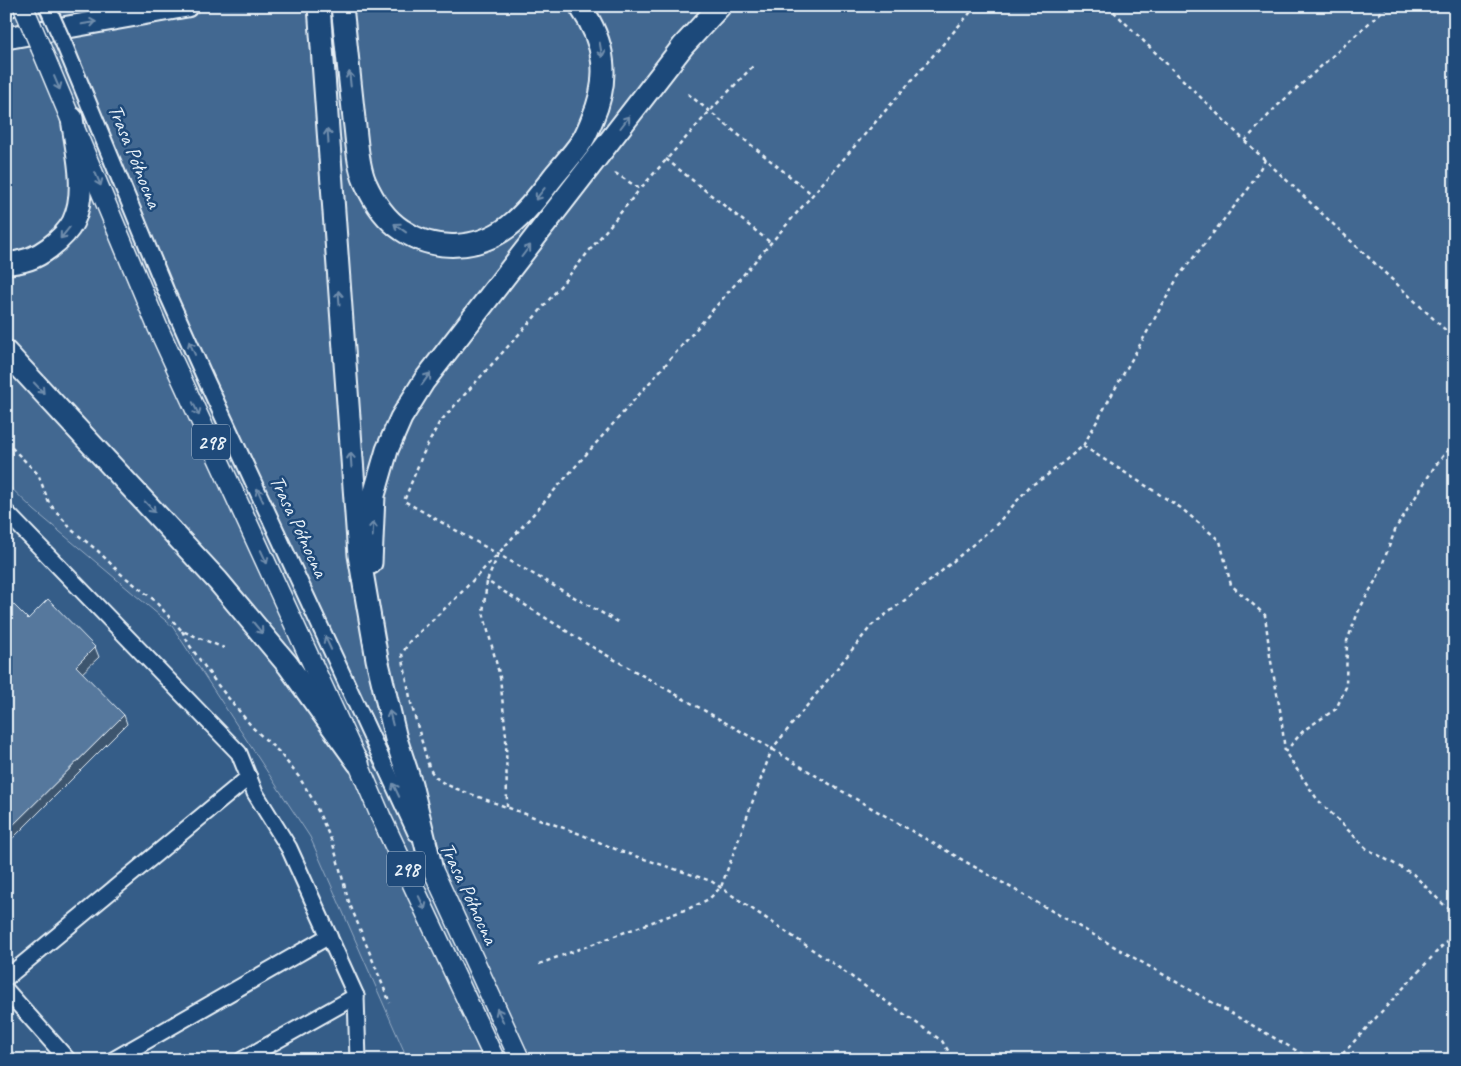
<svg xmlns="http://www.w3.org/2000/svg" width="1461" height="1066" font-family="Caveat,sans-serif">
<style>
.built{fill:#355d88}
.green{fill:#436891;stroke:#96acc4}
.water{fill:#6b8aaa;stroke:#9db3c9}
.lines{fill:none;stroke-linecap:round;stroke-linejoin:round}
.minor-casing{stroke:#e8f1f8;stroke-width:19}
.major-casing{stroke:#e8f1f8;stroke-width:22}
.highway-casing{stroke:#e8f1f8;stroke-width:25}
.path{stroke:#e8f1f8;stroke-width:2.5;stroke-dasharray:4 4;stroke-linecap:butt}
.minor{stroke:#1f4a7a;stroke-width:15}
.major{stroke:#1f4a7a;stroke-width:19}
.highway{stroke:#1f4a7a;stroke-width:21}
.minor-bridge-casing{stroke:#e8f1f8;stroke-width:19;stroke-linecap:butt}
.major-bridge-casing{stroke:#e8f1f8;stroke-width:22;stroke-linecap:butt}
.minor-bridge{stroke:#1f4a7a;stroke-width:15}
.major-bridge{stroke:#1f4a7a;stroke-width:19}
.shaded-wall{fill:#3d546e;stroke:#e8f1f8}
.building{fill:#57789d;stroke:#e8f1f8}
.oneway{stroke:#6f8dac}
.labels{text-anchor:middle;stroke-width:5;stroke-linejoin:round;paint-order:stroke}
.shield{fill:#1f4a7a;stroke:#acbfd2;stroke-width:1}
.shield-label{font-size:20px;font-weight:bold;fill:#e8f1f8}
.street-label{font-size:21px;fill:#e8f1f8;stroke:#1f4a7a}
</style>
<rect width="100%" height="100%" fill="#27517f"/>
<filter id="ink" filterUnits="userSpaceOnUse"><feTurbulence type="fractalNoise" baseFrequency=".02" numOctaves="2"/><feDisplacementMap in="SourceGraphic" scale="10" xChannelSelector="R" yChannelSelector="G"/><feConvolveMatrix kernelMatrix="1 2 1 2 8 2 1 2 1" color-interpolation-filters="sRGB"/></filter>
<g filter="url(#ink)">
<polygon class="built" points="6,483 34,510 172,626 310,837 408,1060 6,1060"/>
<polygon class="green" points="6,6 1455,6 1455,1060 408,1060 310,837 172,626 34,510 6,483"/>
<polygon class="water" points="6,1045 22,1060 6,1060"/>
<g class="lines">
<g class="minor-casing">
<g id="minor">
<polyline points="64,44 166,291 206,380 416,833"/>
<polyline points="6,512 239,753 255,793 289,848 356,996 242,1060"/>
<polyline points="6,978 249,777"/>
<polyline points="6,990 68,1060"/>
<polyline points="356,996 358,1060"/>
<polyline points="113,1060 329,936"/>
</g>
</g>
<g class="major-casing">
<g id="major">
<polyline points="41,48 158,328 358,763 381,817 495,1060"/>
<polyline points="431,866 520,1060"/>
</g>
</g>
<g class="highway-casing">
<g id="highway">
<polyline points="319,6 359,555 377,659 396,739 411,784 431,866"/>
<path d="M342 6C346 44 350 82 354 119 357 139 357 164 365 182 373 200 385 219 402 230 434 252 477 250 508 227 526 213 540 194 554 176 563 165 574 153 582 141 586 135 589 127 592 120 610 79 606 43 580 6"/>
<polyline points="6,7 9,6"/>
<polyline points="6,38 187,6"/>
<path d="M6 263C23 263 36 258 49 248 58 241 68 232 73 222 88 191 76 150 72 118"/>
<polyline points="6,352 218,581 288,665 358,763"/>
<polyline points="371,563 374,495 387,450 401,418 424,381 683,46 720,6"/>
</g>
</g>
<g class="path">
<polyline points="976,6 666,364 499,553 487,581 587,644 772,749 833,786 1313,1060"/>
<polyline points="1108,6 1245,141 1455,339"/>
<polyline points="688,94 813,195"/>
<polyline points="1245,141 1276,107 1388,6"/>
<polyline points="666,159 771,243"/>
<polyline points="615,173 640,189 709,112 755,64"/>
<polyline points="6,442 38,474 49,503 73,531 98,551 121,574 153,599 182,631 224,648"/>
<polyline points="1083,446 1181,508 1220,541 1231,585 1265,615 1270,656 1281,715 1285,752 1317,799 1367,849 1413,874 1444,905 1455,913"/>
<path d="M496 556 457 597 409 642 402 654 411 703 429 767C435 780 444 784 457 789L580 834 620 851 711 881 835 965 942 1041 954 1060"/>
<polyline points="487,582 483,612 500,677 506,736 507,807"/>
<polyline points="618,622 404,501 422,456 439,423 539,312 640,189"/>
<polyline points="182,631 190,646 217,684 253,728 279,752 299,777 313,800 333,844 349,902 390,1003"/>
<polyline points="1285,752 1304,730 1336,709 1346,687 1347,641 1359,610 1378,576 1396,528 1435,466 1455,441"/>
<polyline points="539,964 690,908 709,899 721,887 772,749 872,625 930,581 997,524 1030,486 1045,477 1083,446 1178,277 1249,188 1265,160"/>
<polyline points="1337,1060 1455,932"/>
</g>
<use href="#minor" class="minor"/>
<use href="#major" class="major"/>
<use href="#highway" class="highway"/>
<g class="minor-bridge-casing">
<polyline id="minor-bridge" points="47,6 64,44"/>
</g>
<g class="major-bridge-casing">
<polyline id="major-bridge" points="23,6 41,48"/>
</g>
<use href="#minor-bridge" class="minor-bridge"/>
<use href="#major-bridge" class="major-bridge"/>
</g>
<g class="shaded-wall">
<polygon points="95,647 99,657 79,676 76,666"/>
<polygon points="124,715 127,724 6,845 6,832"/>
</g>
<polygon class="building" points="6,597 28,619 48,599 95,647 76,666 124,715 6,832"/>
<defs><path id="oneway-shaft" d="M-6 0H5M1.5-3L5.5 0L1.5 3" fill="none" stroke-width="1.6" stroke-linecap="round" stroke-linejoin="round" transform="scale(1.25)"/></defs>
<g class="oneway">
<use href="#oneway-shaft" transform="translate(89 23) rotate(-10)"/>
<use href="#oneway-shaft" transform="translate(601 50) rotate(80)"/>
<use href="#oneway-shaft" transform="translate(350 79) rotate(-96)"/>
<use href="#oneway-shaft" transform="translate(57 83) rotate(67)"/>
<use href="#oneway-shaft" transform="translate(625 122) rotate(-53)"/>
<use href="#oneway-shaft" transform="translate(328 136) rotate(-94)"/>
<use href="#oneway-shaft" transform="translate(98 179) rotate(67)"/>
<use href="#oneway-shaft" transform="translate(540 194) rotate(128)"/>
<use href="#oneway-shaft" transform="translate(400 228) rotate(-144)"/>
<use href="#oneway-shaft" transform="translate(65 233) rotate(129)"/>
<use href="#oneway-shaft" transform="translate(526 251) rotate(-53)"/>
<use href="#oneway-shaft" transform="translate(339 298) rotate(-94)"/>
<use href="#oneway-shaft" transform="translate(192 348) rotate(-114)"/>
<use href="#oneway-shaft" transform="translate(426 379) rotate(-54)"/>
<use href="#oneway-shaft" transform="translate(39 388) rotate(47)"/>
<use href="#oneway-shaft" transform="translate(196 409) rotate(65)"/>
<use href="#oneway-shaft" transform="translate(351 460) rotate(-94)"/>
<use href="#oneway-shaft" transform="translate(260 495) rotate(-115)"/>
<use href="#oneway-shaft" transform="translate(150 507) rotate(47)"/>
<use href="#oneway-shaft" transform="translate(373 529) rotate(-87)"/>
<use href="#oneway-shaft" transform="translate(264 557) rotate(65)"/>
<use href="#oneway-shaft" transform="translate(258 628) rotate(50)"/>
<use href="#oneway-shaft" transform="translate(328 643) rotate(-115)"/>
<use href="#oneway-shaft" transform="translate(391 718) rotate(-104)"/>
<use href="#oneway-shaft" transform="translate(396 790) rotate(-115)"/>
<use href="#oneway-shaft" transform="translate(422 903) rotate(65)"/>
<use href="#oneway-shaft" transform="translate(500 1015) rotate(-115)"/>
</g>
</g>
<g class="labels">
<g class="shield">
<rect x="192" y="424.5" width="38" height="35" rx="4"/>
<rect x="387" y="851.5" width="38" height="35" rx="4"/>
</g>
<g class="shield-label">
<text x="211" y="449">298</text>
<text x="406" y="876">298</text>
</g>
<g class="street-label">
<text transform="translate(135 156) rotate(68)" y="7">Trasa Północna</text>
<text transform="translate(299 526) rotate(65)" y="7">Trasa Północna</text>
<text transform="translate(469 893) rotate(65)" y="7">Trasa Północna</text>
</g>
</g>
<rect width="1461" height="1066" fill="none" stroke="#1f4a7a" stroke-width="25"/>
<rect x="12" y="12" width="1436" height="1041" fill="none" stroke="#e8f1f8" stroke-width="2" filter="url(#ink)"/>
</svg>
